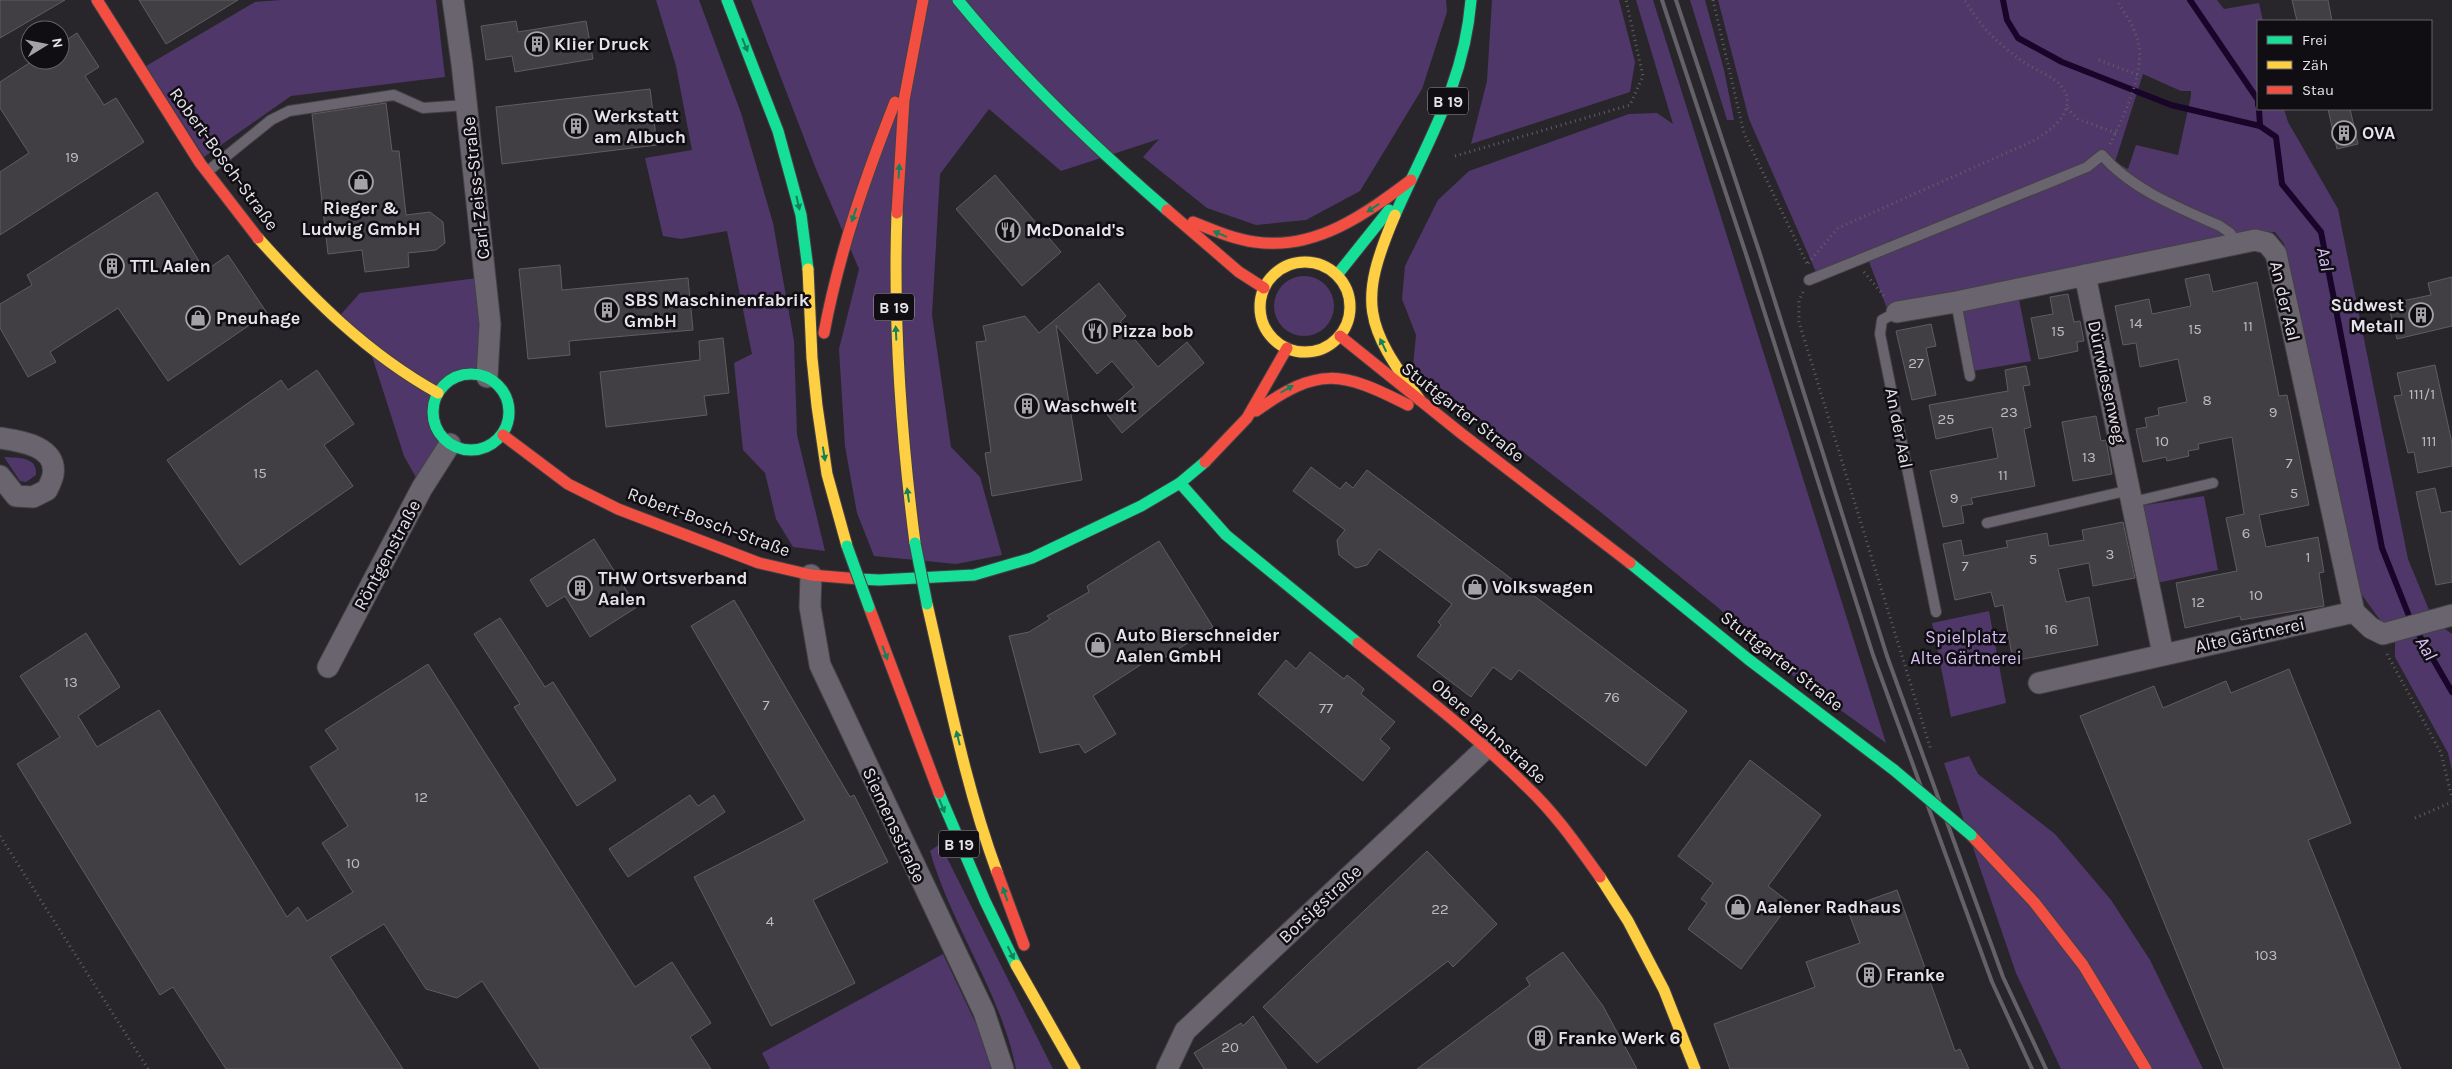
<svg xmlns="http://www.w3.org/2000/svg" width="2452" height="1069" font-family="Karla,sans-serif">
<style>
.green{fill:#4f3869;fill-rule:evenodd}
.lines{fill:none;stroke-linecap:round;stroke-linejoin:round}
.stream{stroke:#19052a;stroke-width:6}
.building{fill:#413f43;stroke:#5f5d61}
.lane-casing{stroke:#434145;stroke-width:12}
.street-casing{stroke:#434145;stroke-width:23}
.fast-casing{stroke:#434145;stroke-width:13}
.slow-casing{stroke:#434145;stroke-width:13}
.jam-casing{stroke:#434145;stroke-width:13}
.path{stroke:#625f65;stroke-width:3;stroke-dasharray:1 4;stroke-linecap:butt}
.lane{stroke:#69646d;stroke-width:10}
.street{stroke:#69646d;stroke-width:21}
.fast{stroke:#16e098;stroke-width:11}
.slow{stroke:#ffcf43;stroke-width:11}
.jam{stroke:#f24e42;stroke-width:11}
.rail{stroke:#646268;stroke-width:4}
.fast-bridge-casing{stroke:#434145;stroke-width:13;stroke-linecap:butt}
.fast-bridge{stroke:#16e098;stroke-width:11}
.oneway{fill:#13825c}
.labels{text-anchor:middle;stroke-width:5;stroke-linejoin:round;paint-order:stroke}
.number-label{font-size:15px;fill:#bdbac0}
.shield{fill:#100e12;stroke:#a6a3a9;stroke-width:1}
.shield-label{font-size:16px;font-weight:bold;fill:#e6e3ea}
.poi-label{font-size:18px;font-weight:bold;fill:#e6e3ea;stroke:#100e12;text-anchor:start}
.street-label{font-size:18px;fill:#e6e3ea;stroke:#100e12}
.park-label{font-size:18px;fill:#d4bcf2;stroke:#100e12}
.water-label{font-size:19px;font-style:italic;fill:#d9c1f8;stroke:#100e12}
</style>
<rect width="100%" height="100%" fill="#28262b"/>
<g class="green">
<polygon points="281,0 436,0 445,77 291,96 204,157 146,66 255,2"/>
<polygon points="656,0 699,0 741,113 773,223 794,341 797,435 825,551 793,547 776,519 765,473 743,450 734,363 752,354 727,231 681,239 663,236 645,158 692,150 676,66"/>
<polygon points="751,0 1446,0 1447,12 1422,89 1360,191 1306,220 1256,225 1207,208 1143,157 1159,139 1061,171 989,109 940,174 932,315 951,447 980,477 1002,555 956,564 874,556 857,513 845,446 839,349 859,269 816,169"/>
<polygon points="1492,0 1619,0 1635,62 1630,92 1471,144 1487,81"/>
<polygon points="1636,0 1653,0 1886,743 1752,646 1721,610 1598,510 1413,367 1416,335 1402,299 1405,266 1438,200 1469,171 1629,114 1657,113 1673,124"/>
<polygon points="1690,0 1705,0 1724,70 1734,120 1727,120"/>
<path d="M1718 0H2217L2224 9 2259 3 2263 21H2258V109H2284L2288 122 2338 209 2408 559 2429 610 2383 624 2354 584 2284 244 2275 232 2238 235 1888 311 1866 254 1816 272 1749 119ZM2143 74 2181 91H2191V96L2178 155 2136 145 2128 169 2115 162Z"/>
<circle cx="1304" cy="306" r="30"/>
<path d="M485 277 487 377C478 374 469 372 460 375 437 382 425 412 439 433 441 437 446 440 450 444L422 488 404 456 371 353 336 320 360 293Z"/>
<polygon points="2018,294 2031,361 1973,371 1961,306"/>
<path d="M4 457C17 458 38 456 36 475L26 482 20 481Z"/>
<polygon points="2204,496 2218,570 2152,584 2139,506"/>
<polygon points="1989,611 2006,703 1951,717 1932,623"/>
<polygon points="2442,627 2452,634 2452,771 2448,753 2395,657 2395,642"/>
<polygon points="1969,756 1978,774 2055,834 2111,900 2150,960 2203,1069 2061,1069 2016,973 1944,763"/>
<path d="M940 844 1053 1069H1016C1002 995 951 925 930 851Z"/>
<polygon points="943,954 977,1026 991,1069 770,1069 762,1053"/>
</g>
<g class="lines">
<g class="stream">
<polyline points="2003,0 2007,20 2018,38 2062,62 2171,105 2260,126 2276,137 2282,184 2321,232 2382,548 2411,621 2452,692"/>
<polyline points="2190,0 2258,100 2258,105"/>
<polyline points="2259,109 2260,126"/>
</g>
</g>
<g class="building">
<polygon points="0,0 65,0 0,38"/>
<polygon points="139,0 238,0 166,44"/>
<polygon points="2292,0 2328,0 2332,21 2297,21"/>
<polygon points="516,21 518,32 586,21 593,59 515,72 512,56 486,60 481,26"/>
<polygon points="77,33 99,67 85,76 104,105 116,98 144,142 0,235 0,172 29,153 0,108 0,82 34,60 60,60 60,44"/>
<polygon points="650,89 657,145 502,164 496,107"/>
<polygon points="386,103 392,151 399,151 406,215 430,212 443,222 445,243 436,250 408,253 409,267 365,272 362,250 328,254 312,114"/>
<polygon points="2328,109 2350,109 2358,144 2337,149"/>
<polygon points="995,175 1061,252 1022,286 956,209"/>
<polygon points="157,192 205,271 228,255 267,313 168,381 118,308 50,352 56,362 28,377 0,328 0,304 32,285 27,275"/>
<polygon points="560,265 562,290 688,278 693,330 569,341 570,355 528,359 519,269"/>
<polygon points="2209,274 2213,292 2257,282 2279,396 2287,395 2309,505 2259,515 2266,547 2318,537 2324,572 2319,573 2324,606 2241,620 2240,616 2185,628 2176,583 2237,571 2226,518 2244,514 2232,437 2198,444 2199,449 2188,451 2189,456 2167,461 2166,457 2143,462 2136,429 2147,427 2145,418 2159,415 2158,408 2187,402 2178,359 2140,367 2136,343 2123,345 2115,306 2149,299 2152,314 2191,306 2185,279"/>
<polygon points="2452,277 2452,326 2397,339 2388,304 2431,295 2428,283"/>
<polygon points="1099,283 1126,316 1120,322 1158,367 1187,342 1204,363 1122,433 1105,412 1134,387 1112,361 1097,374 1056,325 1082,480 992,496 985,453 991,452 976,342 986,341 983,326 1025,316 1039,333"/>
<polygon points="2068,294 2074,322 2080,321 2084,341 2077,342 2078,351 2039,359 2031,318 2053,314 2050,297"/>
<polygon points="1931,324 1936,346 1926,348 1936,395 1912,400 1896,331"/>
<polygon points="723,338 729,393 704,396 707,415 606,427 600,372 700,360 699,341"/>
<polygon points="2435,365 2452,443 2452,466 2418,473 2414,452 2408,453 2394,396 2402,395 2397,373"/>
<polygon points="2026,366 2030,385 2023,386 2031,427 2024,429 2035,486 1971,498 1973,504 1961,506 1964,523 1943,527 1930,471 1998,458 1992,427 1936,439 1929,405 2008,391 2005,370"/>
<polygon points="317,370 354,424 324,445 353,486 240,565 167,460 281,380 288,390"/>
<polygon points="2096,416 2101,441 2106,440 2112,474 2073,481 2062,422"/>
<polygon points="1311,467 1340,489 1346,482 1353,488 1367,470 1687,711 1646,766 1519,670 1511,680 1493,667 1471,697 1417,656 1441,625 1438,622 1452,604 1379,549 1367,565 1356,568 1339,555 1337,540 1345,530 1293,491"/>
<polygon points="2435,488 2441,513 2452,511 2452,582 2436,585 2416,492"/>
<polygon points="2123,522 2135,578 2093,586 2089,563 2058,569 2066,602 2089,597 2098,645 2013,661 2003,605 1995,607 1991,592 1955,600 1943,544 1961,540 1964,556 2008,547 2006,541 2047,533 2049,546 2084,540 2082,530"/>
<polygon points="594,539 637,607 590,637 565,596 547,607 530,580"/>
<polygon points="1159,541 1213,627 1161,660 1157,654 1093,696 1116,734 1085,753 1079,744 1040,753 1009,636 1029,632 1050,619 1047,616 1089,592 1087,586"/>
<polygon points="734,600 850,797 854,795 888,862 813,900 855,983 771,1026 694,877 805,820 691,626"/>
<polygon points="500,618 545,687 553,682 616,780 577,806 514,707 520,704 474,634"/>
<polygon points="86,633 120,687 78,716 97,747 159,710 287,917 298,907 307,921 353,892 322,843 348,826 310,767 338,749 325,730 428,664 635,987 672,962 711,1023 690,1037 711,1069 540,1069 482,981 457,998 426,989 384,924 330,957 403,1069 226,1069 173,987 160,995 17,764 60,737 20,676"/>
<polygon points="1310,652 1344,679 1347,675 1356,682 1364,689 1361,694 1395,722 1380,739 1390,748 1363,781 1258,694 1286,660 1296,669"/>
<polygon points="2289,669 2351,823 2308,840 2401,1069 2224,1069 2080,716 2154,686 2163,708 2226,681 2231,693"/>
<polygon points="1750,760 1821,815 1768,886 1790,903 1741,969 1688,929 1707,903 1701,899 1713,883 1678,856"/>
<polygon points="690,795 698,806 714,795 725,812 628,877 609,849"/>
<polygon points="1427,851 1497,924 1453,967 1448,961 1317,1063 1263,1007"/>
<polygon points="1897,890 1955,1051 1960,1049 1969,1069 1730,1069 1714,1024 1815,987 1806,962 1860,943 1847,908"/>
<polygon points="1563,952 1603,1006 1637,1069 1417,1069 1530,985 1526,978"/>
<polygon points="1253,1016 1287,1069 1204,1069 1194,1053 1241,1023 1243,1026"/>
</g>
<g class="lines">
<g class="lane-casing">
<g id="lane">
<polyline points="208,171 271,120 289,111 394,95 423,108 467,105"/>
<path d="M1809 280 2053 181 2087 167 2102 155C2131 189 2179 208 2220 226L2230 233 2237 244"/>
<polyline points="1956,302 1970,376"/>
<polyline points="1897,312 1882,320 1880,334 1936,612"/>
<polyline points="2133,502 2213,483"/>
<polyline points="1987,523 2130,490"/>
</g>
</g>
<g class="street-casing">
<g id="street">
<polyline points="453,0 462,64 490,324 487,377"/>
<polyline points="2085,275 2163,654"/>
<polyline points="1897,312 1956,302 2255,240 2267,243 2276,254 2354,612"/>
<path d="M0 438C20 441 58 446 53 475 52 480 49 486 47 490L33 497 16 496 0 476"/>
<polyline points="811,575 810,607 820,665 984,1012 1003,1069"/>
<polyline points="2354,612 2371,628 2383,634 2452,615"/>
<polyline points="328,667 422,488 450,444"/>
<polyline points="2039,683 2354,612"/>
<polyline points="1167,1069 1185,1031 1486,748"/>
</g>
</g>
<g class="fast-casing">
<g id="fast">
<polyline points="727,0 778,131 801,215 808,269"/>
<path d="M958 0C1021 77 1092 145 1167 210"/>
<path d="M1395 215C1428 140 1464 84 1471 0"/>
<polyline points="1337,275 1389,210"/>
<circle cx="471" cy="412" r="38"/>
<polyline points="1180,483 1226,535 1358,643"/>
<polyline points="1630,563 1748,659 1894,770"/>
<polyline points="859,579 879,580 974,575 1032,558 1141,506 1180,483 1205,462"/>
<polyline points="939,793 985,901 1016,965"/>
</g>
</g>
<g class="slow-casing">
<g id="slow">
<path d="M897 213C893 324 901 434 915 543"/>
<path d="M1395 215C1358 302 1364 325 1420 400"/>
<path d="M258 238C312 298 366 353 438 393"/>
<circle cx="1305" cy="307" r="45"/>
<polyline points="808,269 812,358 817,406 827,474 847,546"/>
<path d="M927 604C948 694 965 785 997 872"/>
<polyline points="1600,877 1628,921 1664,990 1695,1069"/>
<polyline points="1016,965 1075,1069"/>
</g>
</g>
<g class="jam-casing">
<g id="jam">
<polyline points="97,0 200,163 258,238"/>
<polyline points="1167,210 1239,272 1264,288"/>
<polyline points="897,213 904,100 923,0"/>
<path d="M1193 222C1213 230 1233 239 1255 242 1315 251 1366 214 1411 180"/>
<path d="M824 333C839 253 865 178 895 102"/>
<polyline points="1340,336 1462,434 1630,563"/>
<path d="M1256 411C1319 366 1341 371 1408 405"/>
<polyline points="503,435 568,484 618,509 759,563 811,575 859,579"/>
<polyline points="1205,462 1247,418 1287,348"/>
<polyline points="869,607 939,793"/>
<path d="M1358 643C1415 689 1474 734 1526 786 1555 813 1577 845 1600 877"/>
<polyline points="1971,835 2034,902 2083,965 2146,1069"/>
<polyline points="997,872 1024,945"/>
</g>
</g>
<g class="path">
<polyline points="1713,0 1744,133 1807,264"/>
<polyline points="2099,60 2138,75"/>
<polyline points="2067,108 2078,119 2116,133"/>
<path d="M2110 144C2123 118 2146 71 2138 41 2135 27 2124 13 2117 0"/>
<polyline points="1455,156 1630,105 1643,76 1626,0"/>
<path d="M1808 263 1838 228 2031 142C2052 131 2085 105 2056 81 2046 73 2033 69 2022 61 2012 54 2002 45 1993 37 1982 27 1973 12 1964 0"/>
<polyline points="1864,272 1884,296"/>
<polyline points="1803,292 1799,301 1799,322 1931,750"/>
<polyline points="2387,654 2441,753 2452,798"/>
<polyline points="2415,818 2452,802"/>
<polyline points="0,836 148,1069"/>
</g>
<use href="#lane" class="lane"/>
<use href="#street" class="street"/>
<use href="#fast" class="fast"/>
<use href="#slow" class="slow"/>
<use href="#jam" class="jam"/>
<g class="rail">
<polyline points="1662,0 1747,257 1873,655 1992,982 2032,1069"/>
<polyline points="1676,0 1760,254 1887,656 2003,977 2046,1069"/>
</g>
<g class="fast-bridge-casing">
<g id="fast-bridge">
<polyline points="915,543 927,604"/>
<polyline points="847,546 869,607"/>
<polyline points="1894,770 1971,835"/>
</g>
</g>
<use href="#fast-bridge" class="fast-bridge"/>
</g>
<defs><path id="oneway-solid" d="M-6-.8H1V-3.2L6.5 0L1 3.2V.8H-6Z" transform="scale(1.25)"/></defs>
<g class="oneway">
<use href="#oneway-solid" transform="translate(745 45) rotate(68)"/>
<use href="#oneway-solid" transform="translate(899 171) rotate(-87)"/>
<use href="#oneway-solid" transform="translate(798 203) rotate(77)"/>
<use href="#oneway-solid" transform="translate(1373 208) rotate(146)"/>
<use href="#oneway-solid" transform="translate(854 215) rotate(109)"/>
<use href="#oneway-solid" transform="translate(1220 234) rotate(-158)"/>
<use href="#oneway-solid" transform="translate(896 333) rotate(-93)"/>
<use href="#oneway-solid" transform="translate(1383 345) rotate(-116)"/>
<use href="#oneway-solid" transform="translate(1287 389) rotate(-30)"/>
<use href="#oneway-solid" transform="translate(824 454) rotate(81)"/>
<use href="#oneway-solid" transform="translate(908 495) rotate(-98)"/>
<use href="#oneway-solid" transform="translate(885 653) rotate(70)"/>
<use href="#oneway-solid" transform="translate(958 738) rotate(-104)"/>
<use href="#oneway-solid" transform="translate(942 806) rotate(68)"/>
<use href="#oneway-solid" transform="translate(1005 894) rotate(-109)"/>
<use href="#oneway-solid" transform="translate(1011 953) rotate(63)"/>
</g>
<defs>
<g id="building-ring" transform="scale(1.25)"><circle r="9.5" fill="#100e12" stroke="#a4a1a7" stroke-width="1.5"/><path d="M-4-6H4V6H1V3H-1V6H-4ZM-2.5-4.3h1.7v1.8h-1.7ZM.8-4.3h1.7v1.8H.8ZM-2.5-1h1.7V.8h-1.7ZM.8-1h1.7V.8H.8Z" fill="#a4a1a7"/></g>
<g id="shop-ring" transform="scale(1.25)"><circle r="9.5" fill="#100e12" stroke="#a4a1a7" stroke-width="1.5"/><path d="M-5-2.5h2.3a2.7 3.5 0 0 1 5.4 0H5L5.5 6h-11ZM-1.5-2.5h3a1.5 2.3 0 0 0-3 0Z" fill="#a4a1a7"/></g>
<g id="restaurant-ring" transform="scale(1.25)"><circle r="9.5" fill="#100e12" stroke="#a4a1a7" stroke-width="1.5"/><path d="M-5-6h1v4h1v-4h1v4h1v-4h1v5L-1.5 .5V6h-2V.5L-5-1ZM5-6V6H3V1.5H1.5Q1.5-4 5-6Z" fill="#a4a1a7"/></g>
</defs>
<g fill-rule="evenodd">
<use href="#building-ring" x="537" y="44"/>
<use href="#building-ring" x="576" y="126"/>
<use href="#building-ring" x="2344" y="133"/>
<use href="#shop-ring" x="361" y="182"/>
<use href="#restaurant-ring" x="1008" y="230"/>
<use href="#building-ring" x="112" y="266"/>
<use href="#building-ring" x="607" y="310"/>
<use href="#building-ring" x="2421" y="315"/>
<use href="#shop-ring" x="198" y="318"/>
<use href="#restaurant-ring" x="1095" y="331"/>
<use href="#building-ring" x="1027" y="406"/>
<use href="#shop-ring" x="1475" y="587"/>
<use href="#building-ring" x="580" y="588"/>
<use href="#shop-ring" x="1098" y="645"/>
<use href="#shop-ring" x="1738" y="907"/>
<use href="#building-ring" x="1869" y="975"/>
<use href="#building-ring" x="1540" y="1038"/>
</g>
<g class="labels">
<g class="number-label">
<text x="72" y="162">19</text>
<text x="2136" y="328">14</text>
<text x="2248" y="331">11</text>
<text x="2195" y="334">15</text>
<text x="2058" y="336">15</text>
<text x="1916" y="368">27</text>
<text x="2422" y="399">111/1</text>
<text x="2207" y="405">8</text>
<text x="2009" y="417">23</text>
<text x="2273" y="417">9</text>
<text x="1946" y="424">25</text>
<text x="2162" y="446">10</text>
<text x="2429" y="446">111</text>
<text x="2089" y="462">13</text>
<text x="2289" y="468">7</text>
<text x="260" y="478">15</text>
<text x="2003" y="480">11</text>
<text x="2294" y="498">5</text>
<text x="1954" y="503">9</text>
<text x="2246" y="538">6</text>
<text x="2110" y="559">3</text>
<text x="2308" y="562">1</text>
<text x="2033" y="564">5</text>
<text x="1965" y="571">7</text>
<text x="2256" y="600">10</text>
<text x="2198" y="607">12</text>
<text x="2051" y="634">16</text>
<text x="71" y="687">13</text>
<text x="1612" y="702">76</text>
<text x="766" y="710">7</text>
<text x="1326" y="713">77</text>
<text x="421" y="802">12</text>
<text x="353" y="868">10</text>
<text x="1440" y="914">22</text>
<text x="770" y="926">4</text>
<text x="2266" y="960">103</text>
<text x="1230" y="1052">20</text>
</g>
<g class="shield">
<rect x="1428" y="87.5" width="40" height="27" rx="4"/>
<rect x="874" y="293.5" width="40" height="27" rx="4"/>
<rect x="939" y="830.5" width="40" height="27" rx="4"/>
</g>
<g class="shield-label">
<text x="1448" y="107">B 19</text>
<text x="894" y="313">B 19</text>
<text x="959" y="850">B 19</text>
</g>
<g class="poi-label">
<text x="554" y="50">Klier Druck</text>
<text x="594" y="122">Werkstatt<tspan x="594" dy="21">am Albuch</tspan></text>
<text x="2362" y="139">OVA</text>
<text x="361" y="214" text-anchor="middle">Rieger &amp;<tspan x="361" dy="21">Ludwig GmbH</tspan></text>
<text x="1026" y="236">McDonald's</text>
<text x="130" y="272">TTL Aalen</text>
<text x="624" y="306">SBS Maschinenfabrik<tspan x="624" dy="21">GmbH</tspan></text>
<text x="2404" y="311" text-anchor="end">Südwest<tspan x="2404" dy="21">Metall</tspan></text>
<text x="216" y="324">Pneuhage</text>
<text x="1112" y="337">Pizza bob</text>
<text x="1044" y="412">Waschwelt</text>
<text x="598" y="584">THW Ortsverband<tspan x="598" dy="21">Aalen</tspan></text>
<text x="1492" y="593">Volkswagen</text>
<text x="1116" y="641">Auto Bierschneider<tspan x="1116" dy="21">Aalen GmbH</tspan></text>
<text x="1756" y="913">Aalener Radhaus</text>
<text x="1886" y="981">Franke</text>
<text x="1558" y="1044">Franke Werk 6</text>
</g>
<g class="street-label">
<text transform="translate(224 159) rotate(54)" y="6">Robert-Bosch-Straße</text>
<text transform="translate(476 188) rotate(-96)" y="6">Carl-Zeiss-Straße</text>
<text transform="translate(2285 301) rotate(77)" y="6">An der Aal</text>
<text transform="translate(2107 382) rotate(78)" y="6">Dürrwiesenweg</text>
<text transform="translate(1463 412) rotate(38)" y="6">Stuttgarter Straße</text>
<text transform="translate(1899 428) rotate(79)" y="6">An der Aal</text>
<text transform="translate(709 522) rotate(20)" y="6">Robert-Bosch-Straße</text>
<text transform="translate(387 555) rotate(-62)" y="6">Röntgenstraße</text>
<text transform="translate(2250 635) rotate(-12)" y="6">Alte Gärtnerei</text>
<text transform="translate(1782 661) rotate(38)" y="6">Stuttgarter Straße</text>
<text transform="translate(1489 731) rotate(42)" y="6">Obere Bahnstraße</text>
<text transform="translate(894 825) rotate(65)" y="6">Siemensstraße</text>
<text transform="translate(1320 904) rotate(-43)" y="6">Borsigstraße</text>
</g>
<g class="park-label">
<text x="1966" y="643">Spielplatz<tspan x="1966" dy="21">Alte Gärtnerei</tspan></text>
</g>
<g class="water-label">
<text transform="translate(2326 259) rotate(79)" y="7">Aal</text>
<text transform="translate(2427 648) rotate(60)" y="7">Aal</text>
</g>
</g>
<rect x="2257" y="20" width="175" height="90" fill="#100e12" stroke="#666368"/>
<rect x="2267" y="36" width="25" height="8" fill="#16e098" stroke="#666368"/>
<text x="2302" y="45" font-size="15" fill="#e6e3ea">Frei</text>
<rect x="2267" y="61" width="25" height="8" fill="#ffcf43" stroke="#666368"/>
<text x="2302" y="70" font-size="15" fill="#e6e3ea">Zäh</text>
<rect x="2267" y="86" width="25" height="8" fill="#f24e42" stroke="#666368"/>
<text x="2302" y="95" font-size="15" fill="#e6e3ea">Stau</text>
<g transform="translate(45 45) rotate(80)"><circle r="24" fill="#100e12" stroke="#666368"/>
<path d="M0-4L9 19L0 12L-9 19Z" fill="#a4a1a7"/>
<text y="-8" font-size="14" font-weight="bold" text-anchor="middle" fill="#e6e3ea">N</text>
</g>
</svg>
